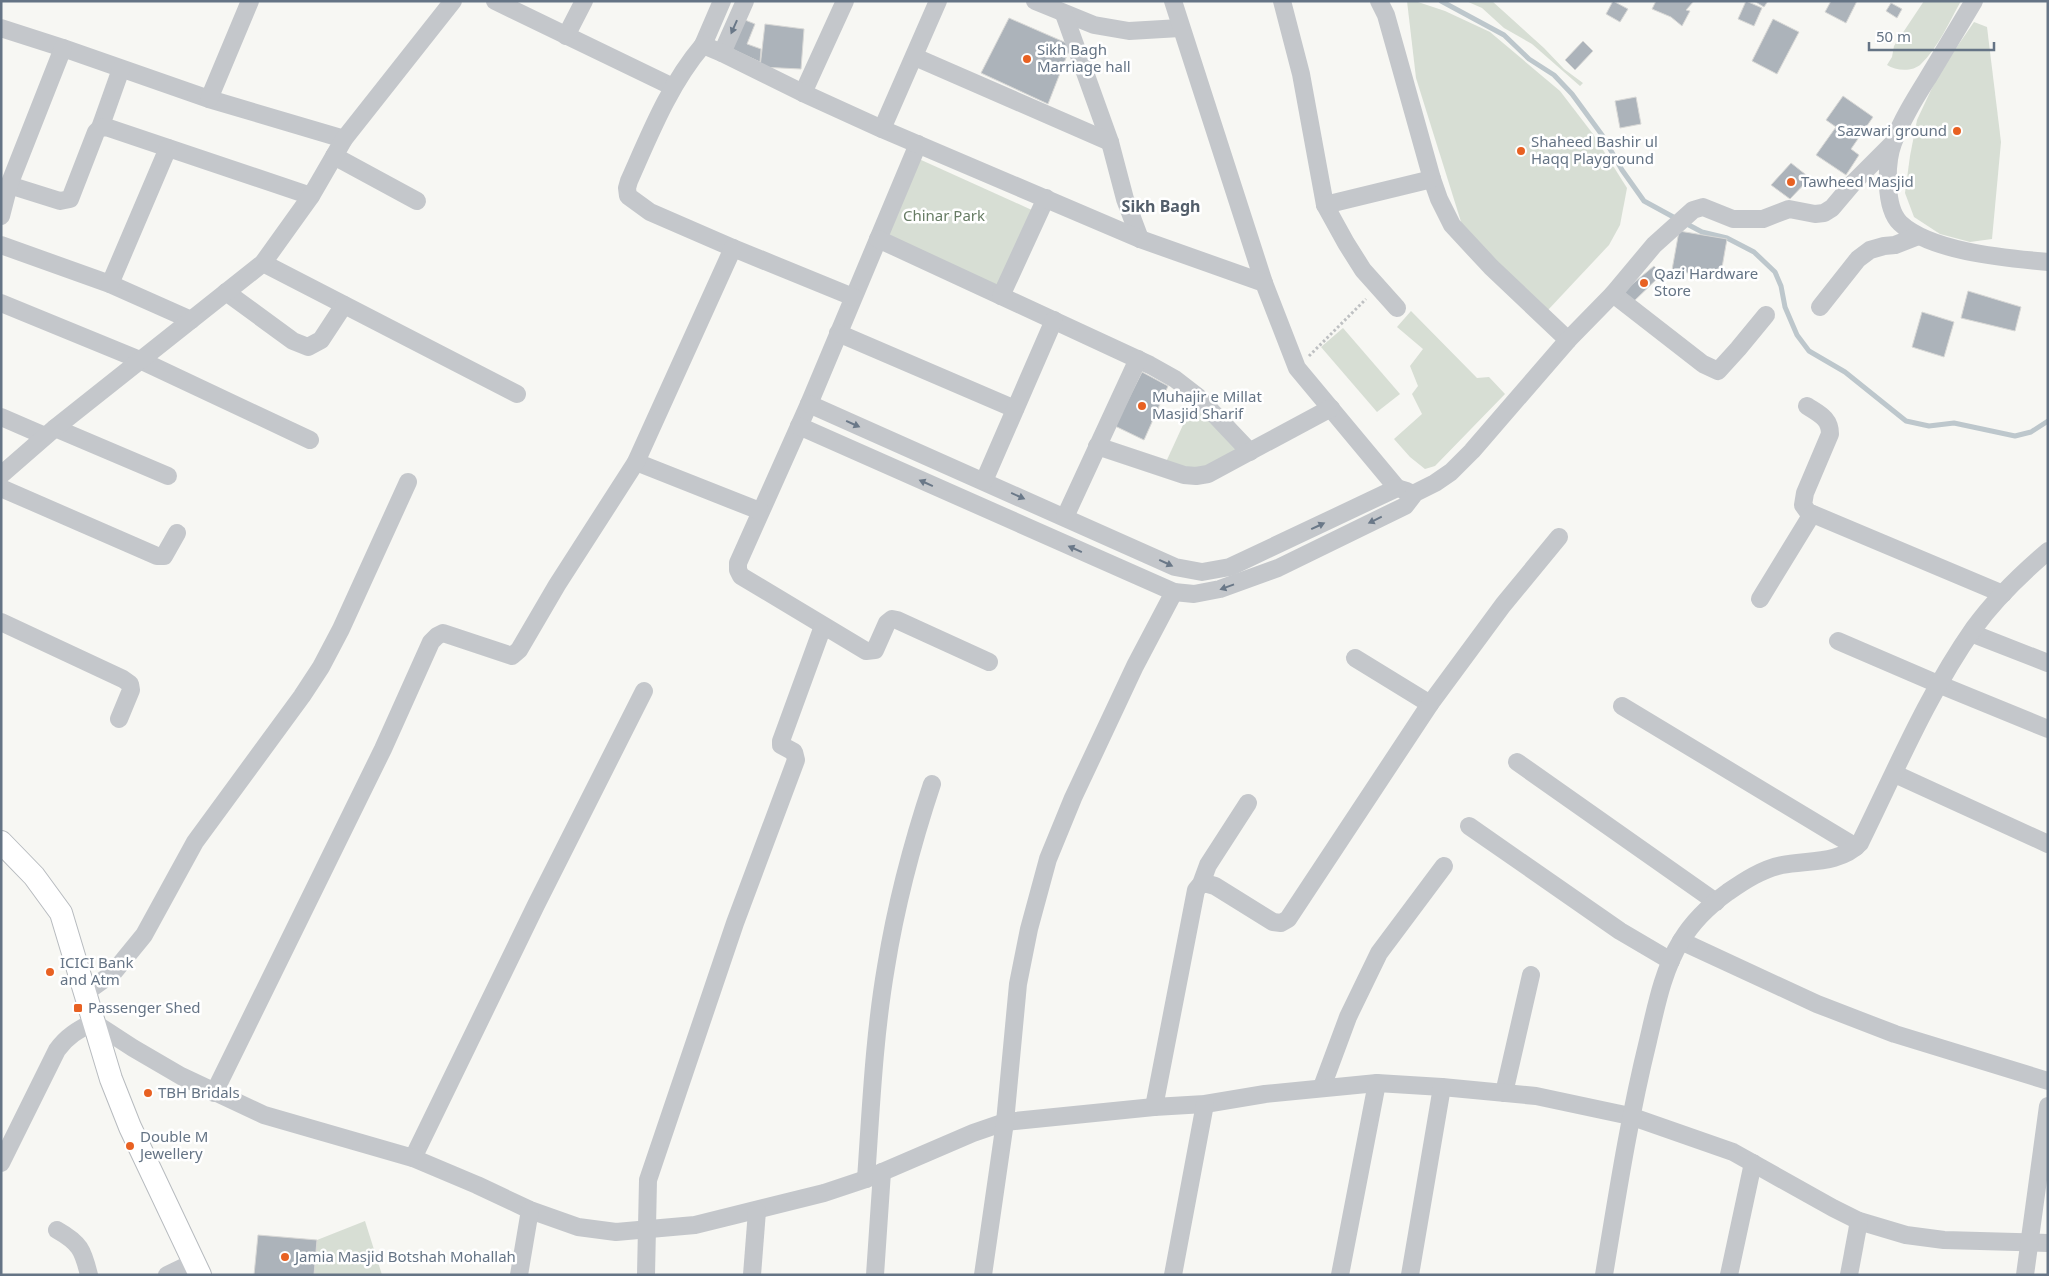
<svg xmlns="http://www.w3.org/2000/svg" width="2049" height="1276" font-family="'Noto Sans',sans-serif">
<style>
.green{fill:#d7ded4}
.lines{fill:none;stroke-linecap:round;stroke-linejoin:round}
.stream{stroke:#bdc7cc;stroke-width:5}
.building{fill:#acb3ba;stroke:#d8d8d6}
.major-casing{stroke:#b7bbbf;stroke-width:24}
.path{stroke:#bec0c2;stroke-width:3;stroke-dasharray:2.5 2.5;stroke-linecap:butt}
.minor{stroke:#c4c7cb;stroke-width:18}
.major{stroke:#fff;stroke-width:22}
.oneway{fill:#6a7888}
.poi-dot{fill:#e86122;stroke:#fff;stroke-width:2}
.labels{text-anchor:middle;stroke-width:5;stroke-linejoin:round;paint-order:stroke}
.poi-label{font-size:15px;fill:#657485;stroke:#fff;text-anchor:start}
.park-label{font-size:15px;fill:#677c64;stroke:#fff}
.neighbourhood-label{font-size:16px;font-weight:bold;fill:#535e6a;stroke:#fff}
</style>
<rect width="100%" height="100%" fill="#f7f7f3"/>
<g class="green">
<polygon points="1407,1 1415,1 1445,11 1490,32 1560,91 1593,134 1627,188 1620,225 1609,245 1548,310 1513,279 1462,225 1416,78"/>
<polygon points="1466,1 1492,1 1544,48 1564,69 1583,83 1580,86 1532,44 1504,28 1482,8"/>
<path d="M1924 1H1961C1949 22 1938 48 1921 64 1913 72 1896 71 1887 65L1892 57 1894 46Z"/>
<polygon points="1974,22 1987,27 2001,142 1992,239 1970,242 1940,234 1914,217 1905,193 1910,156 1917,120 1939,73"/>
<polygon points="919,159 1034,211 1000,287 886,236"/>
<polygon points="1411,311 1477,378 1489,377 1505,394 1435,466 1425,469 1410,457 1394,439 1422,414 1412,394 1418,386 1410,366 1423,349 1397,327"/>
<polygon points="1343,328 1400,394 1377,412 1321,347"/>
<polygon points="1194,401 1240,449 1198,471 1166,462"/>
<polygon points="365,1221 382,1275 314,1275 317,1240"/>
</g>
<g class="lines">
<g class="stream">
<polyline points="1441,1 1504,35 1529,59 1554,75 1572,94 1602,135 1622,170 1644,201 1677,219"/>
<polyline points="1685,223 1702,232 1727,238 1754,252 1775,272 1781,286 1785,307 1797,335 1809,351 1845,372 1906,421 1929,426 1954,423 2015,436 2031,432 2048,421"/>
</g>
</g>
<g class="building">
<polygon points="1613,1 1628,9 1620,22 1606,14"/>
<polygon points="1656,1 1694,1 1686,10 1690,11 1682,26 1671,17 1652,9"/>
<polygon points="1746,1 1762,8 1754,26 1738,19"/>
<polygon points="1754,1 1768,1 1764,7"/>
<polygon points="1831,1 1857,1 1846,23 1825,12"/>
<polygon points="1891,3 1902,9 1897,18 1886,11"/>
<polygon points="1009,18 1071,45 1048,104 981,73"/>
<polygon points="1773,19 1799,32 1777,74 1752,61"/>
<polygon points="745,20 755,24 747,44 761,49 760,62 732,49"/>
<polygon points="765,24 804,29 801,69 760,67"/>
<polygon points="1583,41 1593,51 1575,70 1565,60"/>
<polygon points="1843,96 1873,117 1851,149 1859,155 1846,175 1816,155 1836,127 1826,120"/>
<polygon points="1636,97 1641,124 1620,128 1615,101"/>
<polygon points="1791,163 1810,178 1790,199 1771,185"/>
<polygon points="1679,231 1727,239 1720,279 1672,270"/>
<polygon points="1654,266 1662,274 1632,303 1624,291"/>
<polygon points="1968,291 2021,307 2015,331 1961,318"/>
<polygon points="1922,312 1954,322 1944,357 1912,347"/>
<polygon points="1142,372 1168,386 1144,440 1115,426"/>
<polygon points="258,1235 317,1240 314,1275 254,1275"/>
</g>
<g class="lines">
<g class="major-casing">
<polyline id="major" points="1,842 34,876 61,913 111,1079 130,1127 200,1275"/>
</g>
<polyline class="path" points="1309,356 1366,299"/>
<g class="minor">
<polyline points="495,1 673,87"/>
<polyline points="1035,1 1094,25 1129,31 1180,28"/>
<polyline points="1173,1 1264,283"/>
<polyline points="1282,1 1301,74 1325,205 1346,243 1363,270 1397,308"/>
<polyline points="1379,1 1386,15 1432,179 1439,199 1452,225 1491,267 1568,340"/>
<path d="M1974 1C1959 26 1944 51 1929 76 1916 97 1902 119 1893 143 1886 162 1884 207 1900 223 1931 252 2006 258 2048 262"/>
<polyline points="1064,14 1110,142 1125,199 1140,239"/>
<polyline points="1,28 63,48 209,99 344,139"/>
<polyline points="566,36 584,1"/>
<polyline points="703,45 722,1"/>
<polyline points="722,53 745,1"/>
<polyline points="915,57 1110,142"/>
<polyline points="803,93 845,1"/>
<polyline points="209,99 250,1"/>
<polyline points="100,128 121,69"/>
<polyline points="882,129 938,1"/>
<polyline points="918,144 809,404 738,563 738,570 741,576 866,651 875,650 887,623 892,619 897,620 989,662"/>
<polyline points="334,156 417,201"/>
<polyline points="9,185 60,201 70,199 96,132 100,128 106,127 311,196"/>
<polyline points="1325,205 1432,179"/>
<polyline points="1,216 9,185 63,48"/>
<polyline points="878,239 1150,365 1175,379 1197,396 1250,452"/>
<polyline points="1,245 110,284 191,320"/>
<polyline points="263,263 517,394"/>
<polyline points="110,284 168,148"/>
<polyline points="226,292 293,341 308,347 321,340 344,305"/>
<polyline points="1613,294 1703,364 1718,371 1738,349 1766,315"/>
<polyline points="1001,296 1046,198"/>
<path d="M853 297 733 248 650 212 628 196 627 188 629 181C650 134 669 85 703 45L722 53 803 93 882 129 1140 239 1264 283 1297 368 1397 488"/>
<polyline points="1,303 140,360 310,440"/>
<polyline points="1820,307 1858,259 1870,250 1884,246 1895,245 1918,236"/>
<polyline points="838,333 1015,409"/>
<polyline points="809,404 1175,567 1202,572 1230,567 1397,488 1407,491"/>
<path d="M1807 406C1819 414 1830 418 1830 434L1805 493 1803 505 1808 512 2003 594"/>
<polyline points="1,417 45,436"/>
<polyline points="799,426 1174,592 1194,594 1220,589 1278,568 1405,506 1415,493 1435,483 1451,472 1472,451 1568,340 1613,294 1654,245 1693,210 1703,207 1733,219 1763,219 1789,209 1815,214 1824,213 1832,208 1854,182 1892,144"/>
<polyline points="55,428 168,476"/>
<polyline points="1097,446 1184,475 1196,476 1208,474 1331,408"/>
<polyline points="636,462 760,511"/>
<polyline points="1,475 55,428 263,263 311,196 344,139 453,1"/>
<polyline points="984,481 1054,320"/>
<polyline points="1,488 157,556 164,556 177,533"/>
<polyline points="1065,517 1138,359"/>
<polyline points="1760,599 1812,514"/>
<polyline points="1,622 123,679 130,684 131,690 119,719"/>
<polyline points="1971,633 2048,663"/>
<polyline points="1838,641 1938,684 2048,729"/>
<polyline points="1355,658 1430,704"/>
<polyline points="1622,706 1856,847"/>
<polyline points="1517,762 1716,902"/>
<polyline points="1895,774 2048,844"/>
<polyline points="1469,826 1620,931 1671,961"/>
<polyline points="1201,884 1208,884 1215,886 1273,922 1281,923 1288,919 1430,704 1503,605 1559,537"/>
<polyline points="1681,941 1817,1004 1895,1034 2048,1081"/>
<polyline points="85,993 113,973 144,935 195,842 302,696 321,667 341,629 408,482"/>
<polyline points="1322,1087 1348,1017 1379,953 1444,866"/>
<polyline points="214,1093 383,749 431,642 437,636 443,633 512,656 519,650 557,585 636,462 733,248"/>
<polyline points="1504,1093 1531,975"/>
<polyline points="1154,1107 1196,890 1201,884 1208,865 1248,803"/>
<polyline points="413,1158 536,905 644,691"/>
<path d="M1 1163 57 1050C67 1036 78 1030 93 1022L133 1048 181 1076 264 1115 413 1158 477 1185 530 1210 578 1227 616 1232 695 1225 824 1193 866 1179 973 1133 1005 1122 1154 1107 1205 1104 1265 1094 1377 1083 1442 1087 1536 1096 1630 1116 1733 1152 1833 1208 1859 1221 1906 1235 1944 1240 2048 1243"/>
<path d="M866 1179C871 1108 874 1037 886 967 896 905 912 844 932 784"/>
<path d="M57 1230C80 1243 83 1250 89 1275"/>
<polyline points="167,1275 194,1262"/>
<polyline points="519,1275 530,1210"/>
<polyline points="646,1275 648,1180 735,923 796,760 794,752 781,745 781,741 823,626"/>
<polyline points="752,1275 757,1211"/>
<polyline points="875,1275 882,1172"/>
<polyline points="983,1275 1005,1122 1018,984 1029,929 1048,859 1073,798 1135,666 1174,592"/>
<polyline points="1173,1275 1205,1104"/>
<polyline points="1340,1275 1377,1083"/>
<polyline points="1410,1275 1442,1087"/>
<path d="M1604 1275C1617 1196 1629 1118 1648 1041 1656 1007 1663 970 1681 941 1693 921 1710 905 1728 892 1744 881 1762 869 1782 865 1809 860 1840 864 1860 843 1896 770 1927 695 1974 628 1995 599 2021 574 2048 551"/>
<polyline points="1729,1275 1753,1163"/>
<polyline points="1849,1275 1859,1221"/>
<polyline points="2025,1275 2048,1106"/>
</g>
<use href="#major" class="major"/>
</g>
<defs><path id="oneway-solid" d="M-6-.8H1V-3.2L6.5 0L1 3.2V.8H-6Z" transform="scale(1.25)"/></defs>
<g class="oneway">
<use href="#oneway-solid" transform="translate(734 27) rotate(114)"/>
<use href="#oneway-solid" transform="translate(853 424) rotate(24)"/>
<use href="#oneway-solid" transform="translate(926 483) rotate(-156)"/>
<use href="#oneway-solid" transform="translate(1018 496) rotate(24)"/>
<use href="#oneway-solid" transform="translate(1375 520) rotate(154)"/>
<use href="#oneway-solid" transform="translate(1318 526) rotate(-25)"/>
<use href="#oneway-solid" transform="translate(1075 549) rotate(-156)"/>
<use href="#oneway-solid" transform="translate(1166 563) rotate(25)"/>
<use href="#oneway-solid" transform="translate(1227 587) rotate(160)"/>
</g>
<g class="poi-dot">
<circle cx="1027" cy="59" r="5"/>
<circle cx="1957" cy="131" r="5"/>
<circle cx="1521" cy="151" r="5"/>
<circle cx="1791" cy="182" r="5"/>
<circle cx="1644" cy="283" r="5"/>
<circle cx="1142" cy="406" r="5"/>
<circle cx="50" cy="972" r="5"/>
<rect x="73" y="1003" width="10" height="10" rx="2.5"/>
<circle cx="148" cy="1093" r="5"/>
<circle cx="130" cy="1146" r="5"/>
<circle cx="285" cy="1257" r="5"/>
</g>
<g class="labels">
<g class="poi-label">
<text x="1037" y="55">Sikh Bagh<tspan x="1037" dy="17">Marriage hall</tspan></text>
<text x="1947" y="136" text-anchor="end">Sazwari ground</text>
<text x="1531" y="147">Shaheed Bashir ul<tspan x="1531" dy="17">Haqq Playground</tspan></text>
<text x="1801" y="187">Tawheed Masjid</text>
<text x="1654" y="279">Qazi Hardware<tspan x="1654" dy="17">Store</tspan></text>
<text x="1152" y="402">Muhajir e Millat<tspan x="1152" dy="17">Masjid Sharif</tspan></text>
<text x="60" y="968">ICICI Bank<tspan x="60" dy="17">and Atm</tspan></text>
<text x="88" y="1013">Passenger Shed</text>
<text x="158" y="1098">TBH Bridals</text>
<text x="140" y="1142">Double M<tspan x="140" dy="17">Jewellery</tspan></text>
<text x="295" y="1262">Jamia Masjid Botshah Mohallah</text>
</g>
<g class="park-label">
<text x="944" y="221">Chinar Park</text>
</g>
<g class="neighbourhood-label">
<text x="1161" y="212">Sikh Bagh</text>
</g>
</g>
<rect width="2049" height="1276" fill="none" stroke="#657485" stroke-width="5"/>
<path d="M1869 42v8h125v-8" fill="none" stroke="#657485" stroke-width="2.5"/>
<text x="1876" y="42" font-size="15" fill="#657485" stroke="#ffffff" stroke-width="4" paint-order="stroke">50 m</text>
</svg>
